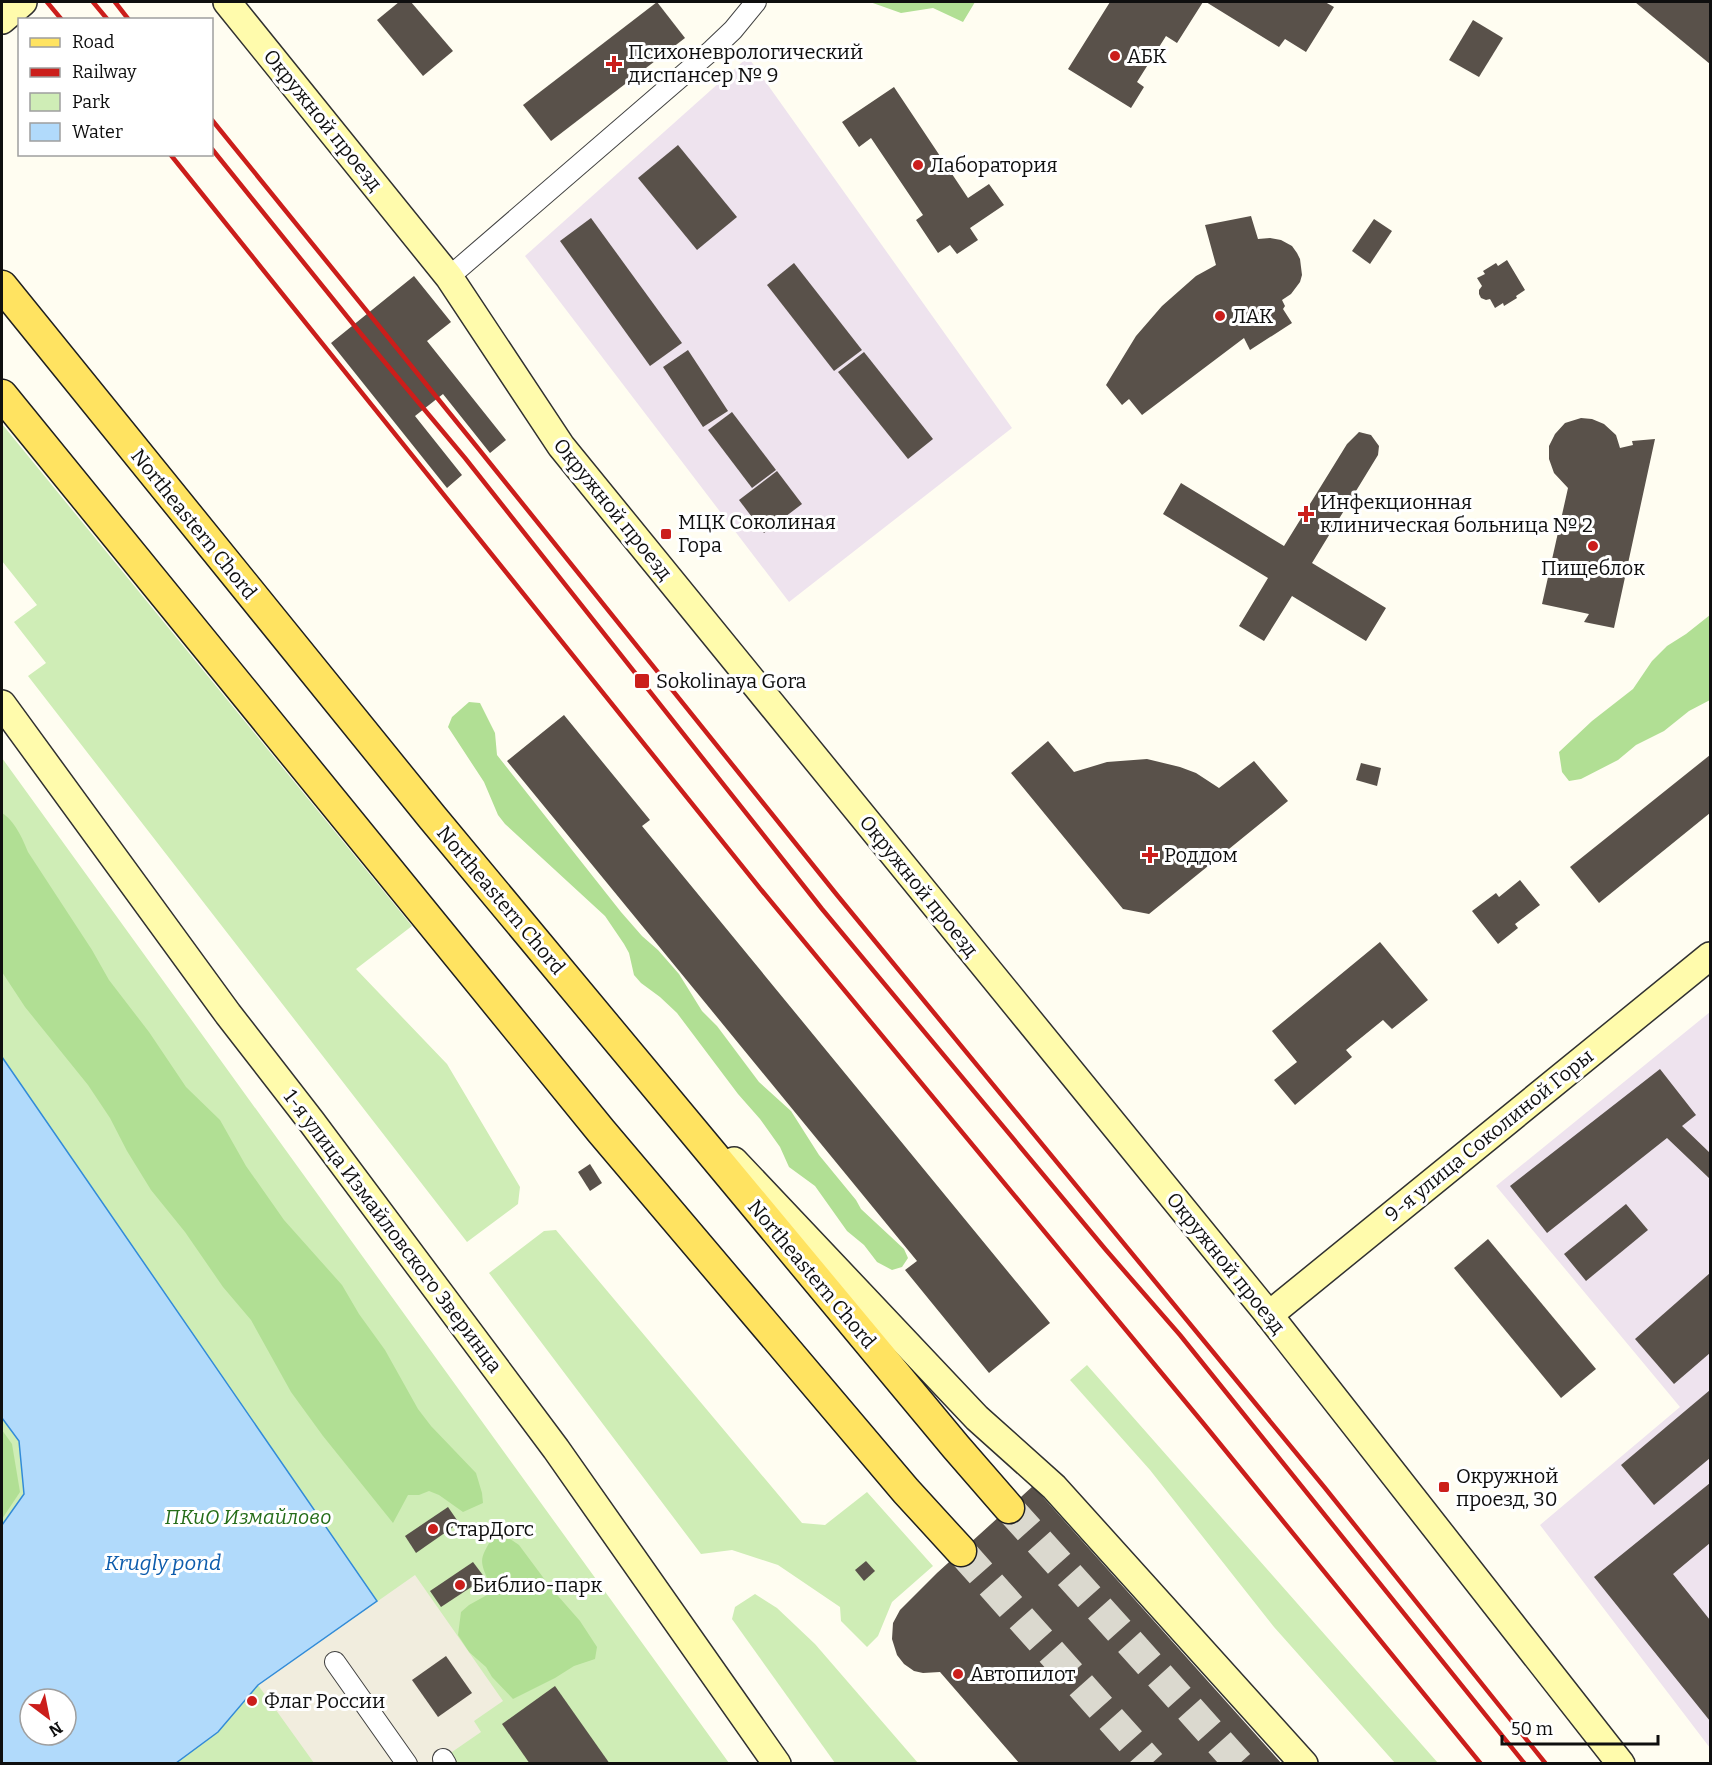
<svg xmlns="http://www.w3.org/2000/svg" width="1712" height="1765" font-family="Bitter,serif">
<style>
.industrial{fill:#eee3ee}
.green{fill:#cfedb6;fill-rule:evenodd}
.forest{fill:#b1df94}
.plaza{fill:#f1edde}
.water{fill:#b1dafb;stroke:#328bd8;stroke-width:1.5;fill-rule:evenodd}
.building{fill:#59514a}
.lines{fill:none;stroke-linecap:round;stroke-linejoin:round}
.primary-tunnel{stroke:#dbd9cf;stroke-width:30;stroke-dasharray:30 15;stroke-linecap:butt}
.street-casing{stroke:#424242;stroke-width:22}
.secondary-casing{stroke:#313131;stroke-width:30}
.primary-casing{stroke:#202020;stroke-width:33}
.street{stroke:#fff;stroke-width:20}
.secondary{stroke:#fffbac;stroke-width:27}
.primary{stroke:#ffe361;stroke-width:30}
.rail{stroke:#cb1e1b;stroke-width:4.5}
.poi-dot{fill:#cb1e1b;stroke:#fff;stroke-width:2}
.labels{text-anchor:middle;stroke-width:6;stroke-linejoin:round;paint-order:stroke}
.poi-label{font-size:20px;fill:#0f0f0f;stroke:#fff;text-anchor:start}
.street-label{font-size:20px;fill:#0f0f0f;stroke:#fff}
.park-label{font-size:20px;font-style:italic;fill:#256d19;stroke:#fff}
.water-label{font-size:21px;font-style:italic;fill:#0d5cac;stroke:#fff}
</style>
<rect width="100%" height="100%" fill="#fffdf1"/>
<g class="industrial">
<polygon points="748,57 1012,428 789,602 525,256"/>
<polygon points="1710,1012 1710,1748 1540,1525 1680,1407 1496,1186"/>
</g>
<g class="green">
<polygon points="2,424 412,926 356,969 447,1064 520,1187 518,1204 467,1242 28,676 46,663 14,622 37,605 2,561"/>
<path d="M2 758 729 1763H2ZM30 1699H66V1735H30Z"/>
<polygon points="556,1230 802,1523 825,1525 867,1492 933,1566 892,1602 878,1636 867,1647 841,1621 840,1607 778,1565 732,1550 701,1554 489,1273 544,1231"/>
<polygon points="1087,1365 1438,1763 1395,1763 1274,1627 1150,1470 1070,1380"/>
<polygon points="755,1594 777,1608 815,1644 918,1763 835,1763 732,1619 735,1607"/>
</g>
<g class="forest">
<polygon points="807,2 975,2 963,22 933,8 901,13 870,2 807,3"/>
<polygon points="1710,615 1710,700 1689,711 1664,731 1636,745 1618,760 1581,779 1569,781 1562,772 1559,752 1592,721 1633,689 1652,661 1667,646 1686,634"/>
<polygon points="469,702 480,703 495,733 497,755 621,912 642,936 658,950 679,974 702,1011 717,1026 759,1082 791,1111 819,1155 856,1200 861,1209 904,1249 908,1258 902,1267 892,1270 877,1262 864,1245 847,1231 815,1186 789,1167 780,1147 760,1119 738,1094 677,1013 660,997 641,983 634,975 629,953 624,944 605,916 505,824 498,815 484,782 448,727 452,717"/>
<path d="M2 813C14 820 23 839 28 852L92 950 109 980 149 1032 186 1087 220 1120 246 1166 284 1220 342 1285 359 1314 385 1350 418 1409 431 1426 476 1473 482 1493 483 1503 463 1512 439 1495 429 1491 419 1495H408L393 1523 323 1436 291 1392 251 1320 223 1287 185 1232 151 1190 127 1151 110 1118 88 1085 25 1007 2 972Z"/>
<polygon points="2,1430 12,1444 20,1492 2,1519"/>
<path d="M503 1534 519 1545 551 1588 580 1621 597 1647 595 1659 574 1666 555 1678 513 1699 492 1677 486 1667 469 1652 458 1635 461 1612 469 1605 487 1595 490 1585C479 1559 479 1561 493 1536Z"/>
</g>
<polygon class="plaza" points="415,1575 503,1701 474,1721 481,1732 436,1763 314,1763 258,1685"/>
<path class="water" d="M2 1057 377 1601 258 1685 218 1732 176 1763H2V1525L24 1494 19 1441 2 1418ZM30 1699H66V1735H30Z"/>
<g class="building">
<polygon points="399,2 411,2 453,51 423,76 377,20"/>
<polygon points="657,2 685,38 551,141 523,105"/>
<polygon points="1110,2 1203,2 1177,43 1166,36 1137,82 1144,87 1131,108 1068,69"/>
<polygon points="1206,2 1325,2 1334,7 1306,52 1285,39 1279,47"/>
<polygon points="1635,2 1710,2 1710,64"/>
<polygon points="1473,20 1503,38 1479,77 1449,60"/>
<polygon points="894,87 968,198 989,184 1004,205 970,228 978,240 957,254 950,245 938,253 916,220 923,215 871,138 859,147 842,122"/>
<polygon points="678,145 737,217 697,250 638,178"/>
<polygon points="1251,216 1258,239 1270,238 1281,240 1292,246 1297,253 1300,259 1302,275 1300,282 1291,294 1282,300 1285,306 1283,309 1292,323 1250,350 1244,338 1142,415 1129,399 1122,405 1106,385 1136,336 1162,306 1196,276 1216,265 1205,225"/>
<polygon points="591,218 682,343 650,366 560,241"/>
<polygon points="1374,219 1392,231 1370,264 1352,251"/>
<polygon points="1507,260 1525,290 1516,296 1517,298 1504,306 1503,303 1495,308 1490,299 1486,300 1481,298 1479,294 1479,290 1482,286 1477,278 1485,274 1483,271 1496,263 1498,266"/>
<polygon points="794,263 862,350 834,371 767,285"/>
<polygon points="414,276 451,322 427,341 506,440 490,453 443,394 415,416 462,475 447,488 331,343"/>
<polygon points="688,350 728,411 703,427 663,367"/>
<polygon points="864,352 933,439 908,459 838,372"/>
<polygon points="732,412 776,470 752,488 708,430"/>
<polygon points="1581,418 1592,419 1604,424 1616,435 1620,448 1633,445 1632,441 1655,439 1614,628 1584,622 1589,614 1542,604 1568,488 1554,473 1549,459 1549,446 1555,434 1565,423"/>
<polygon points="1359,432 1371,435 1379,446 1378,455 1312,563 1386,608 1366,641 1292,596 1264,641 1239,626 1268,578 1163,514 1181,483 1284,546 1347,444"/>
<polygon points="777,471 802,504 764,533 739,500"/>
<polygon points="564,715 650,820 642,826 1050,1323 989,1373 905,1270 917,1261 507,761"/>
<polygon points="1048,741 1074,772 1107,762 1147,759 1180,767 1196,773 1219,788 1254,761 1288,801 1149,914 1123,909 1011,773"/>
<polygon points="1710,755 1710,813 1599,903 1570,867"/>
<polygon points="1361,763 1381,768 1377,786 1356,780"/>
<polygon points="1520,880 1540,905 1515,924 1518,928 1498,944 1472,911 1496,893 1499,897"/>
<polygon points="1380,942 1428,1000 1392,1029 1383,1020 1346,1050 1352,1057 1295,1105 1274,1080 1297,1062 1272,1031"/>
<polygon points="1660,1069 1696,1115 1682,1126 1710,1153 1710,1179 1667,1138 1547,1233 1510,1186"/>
<polygon points="590,1164 602,1183 590,1191 578,1172"/>
<polygon points="1626,1204 1648,1230 1586,1281 1564,1254"/>
<polygon points="1488,1239 1596,1369 1561,1398 1454,1268"/>
<polygon points="1710,1273 1710,1353 1674,1384 1635,1339"/>
<polygon points="1710,1390 1710,1458 1654,1505 1621,1465"/>
<polygon points="1710,1483 1710,1543 1673,1574 1710,1620 1710,1721 1594,1577"/>
<polygon points="1033,1486 1282,1764 1020,1764 940,1672 923,1673 914,1671 904,1664 897,1655 892,1639 893,1623 900,1610 937,1573"/>
<polygon points="448,1507 459,1523 416,1553 405,1536"/>
<polygon points="866,1561 875,1571 864,1581 855,1570"/>
<polygon points="473,1562 485,1578 441,1607 430,1591"/>
<polygon points="446,1656 472,1693 438,1717 412,1680"/>
<polygon points="555,1686 610,1764 530,1764 502,1724"/>
</g>
<g class="lines">
<g class="primary-tunnel">
<polyline points="1009,1508 1239,1764"/>
<polyline points="961,1551 1151,1764"/>
</g>
<g class="street-casing">
<g id="street">
<polyline points="449,277 712,50 733,30 756,2"/>
<polyline points="335,1662 407,1764"/>
<polyline points="443,1759 446,1764"/>
</g>
</g>
<g class="secondary-casing">
<g id="secondary">
<polyline points="227,2 449,277 561,446 1269,1315 1621,1764"/>
<polyline points="2,20 23,2"/>
<polyline points="2,704 228,1014 311,1121 556,1449 777,1764"/>
<polyline points="734,1161 977,1418 1054,1487 1304,1764"/>
<polyline points="1269,1315 1710,956"/>
</g>
</g>
<g class="primary-casing">
<g id="primary">
<polyline points="2,286 432,817 956,1447 1009,1508"/>
<polyline points="2,395 601,1131 906,1491 961,1551"/>
</g>
</g>
<use href="#street" class="street"/>
<use href="#secondary" class="secondary"/>
<use href="#primary" class="primary"/>
<g class="rail">
<polyline points="47,2 62,20"/>
<polyline points="93,2 108,20"/>
<polyline points="115,2 129,20"/>
<polyline points="212,120 477,447 837,895 1325,1488 1546,1764"/>
<polyline points="212,149 362,335 465,458 822,909 1106,1250 1180,1335 1525,1764"/>
<polyline points="170,154 763,892 1203,1423 1481,1764"/>
</g>
</g>
<g class="poi-dot">
<circle cx="1115" cy="56" r="6"/>
<path d="M611 55h6v6h6v6h-6v6h-6v-6h-6v-6h6z"/>
<circle cx="918" cy="165" r="6"/>
<circle cx="1220" cy="316" r="6"/>
<path d="M1303 505h6v6h6v6h-6v6h-6v-6h-6v-6h6z"/>
<rect x="660" y="528" width="12" height="12" rx="3"/>
<circle cx="1593" cy="546" r="6"/>
<rect x="634" y="673" width="16" height="16" rx="3"/>
<path d="M1147 846h6v6h6v6h-6v6h-6v-6h-6v-6h6z"/>
<rect x="1438" y="1481" width="12" height="12" rx="3"/>
<circle cx="433" cy="1529" r="6"/>
<circle cx="460" cy="1585" r="6"/>
<circle cx="958" cy="1674" r="6"/>
<circle cx="252" cy="1701" r="6"/>
</g>
<g class="labels">
<g class="poi-label">
<text x="628" y="59">Психоневрологический<tspan x="628" dy="23">диспансер № 9</tspan></text>
<text x="1127" y="63">АБК</text>
<text x="930" y="172">Лаборатория</text>
<text x="1232" y="323">ЛАК</text>
<text x="1320" y="509">Инфекционная<tspan x="1320" dy="23">клиническая больница № 2</tspan></text>
<text x="678" y="529">МЦК Соколиная<tspan x="678" dy="23">Гора</tspan></text>
<text x="1593" y="575" text-anchor="middle">Пищеблок</text>
<text x="656" y="688">Sokolinaya Gora</text>
<text x="1164" y="862">Роддом</text>
<text x="1456" y="1483">Окружной<tspan x="1456" dy="23">проезд, 30</tspan></text>
<text x="445" y="1536">СтарДогс</text>
<text x="472" y="1592">Библио-парк</text>
<text x="970" y="1681">Автопилот</text>
<text x="264" y="1708">Флаг России</text>
</g>
<g class="street-label">
<text transform="translate(323 120) rotate(51)" y="7">Окружной проезд</text>
<text transform="translate(613 509) rotate(51)" y="7">Окружной проезд</text>
<text transform="translate(194 524) rotate(51)" y="7">Northeastern Chord</text>
<text transform="translate(919 886) rotate(51)" y="7">Окружной проезд</text>
<text transform="translate(501 900) rotate(50)" y="7">Northeastern Chord</text>
<text transform="translate(1489 1135) rotate(-39)" y="7">9-я улица Соколиной Горы</text>
<text transform="translate(393 1231) rotate(53)" y="7">1-я улица Измайловского Зверинца</text>
<text transform="translate(1226 1263) rotate(51)" y="7">Окружной проезд</text>
<text transform="translate(812 1274) rotate(50)" y="7">Northeastern Chord</text>
</g>
<g class="park-label">
<text x="248" y="1524">ПКиО Измайлово</text>
</g>
<g class="water-label">
<text x="163" y="1570">Krugly pond</text>
</g>
</g>
<rect width="1712" height="1765" fill="none" stroke="#0f0f0f" stroke-width="6"/>
<rect x="18" y="18" width="195" height="138" fill="#ffffff" stroke="#9f9f9f" stroke-width="1.5"/>
<rect x="30" y="38" width="30" height="9" fill="#ffe361" stroke="#9f9f9f" stroke-width="1.5"/>
<text x="72" y="48" font-size="18" fill="#0f0f0f">Road</text>
<rect x="30" y="68" width="30" height="9" fill="#cb1e1b" stroke="#9f9f9f" stroke-width="1.5"/>
<text x="72" y="78" font-size="18" fill="#0f0f0f">Railway</text>
<rect x="30" y="93" width="30" height="18" fill="#cfedb6" stroke="#9f9f9f" stroke-width="1.5"/>
<text x="72" y="108" font-size="18" fill="#0f0f0f">Park</text>
<rect x="30" y="123" width="30" height="18" fill="#b1dafb" stroke="#9f9f9f" stroke-width="1.5"/>
<text x="72" y="138" font-size="18" fill="#0f0f0f">Water</text>
<g transform="translate(48 1717) rotate(148)"><circle r="28" fill="#ffffff" stroke="#9f9f9f" stroke-width="1.5"/>
<path d="M0-4.5L10 22L0 15L-10 22Z" fill="#cb1e1b"/>
<text y="-9" font-size="16" font-weight="bold" text-anchor="middle" fill="#0f0f0f">N</text>
</g>
<path d="M1502 1735v9h156v-9" fill="none" stroke="#0f0f0f" stroke-width="3"/>
<text x="1511" y="1735" font-size="18" fill="#0f0f0f" stroke="#ffffff" stroke-width="4.5" paint-order="stroke">50 m</text>
</svg>
